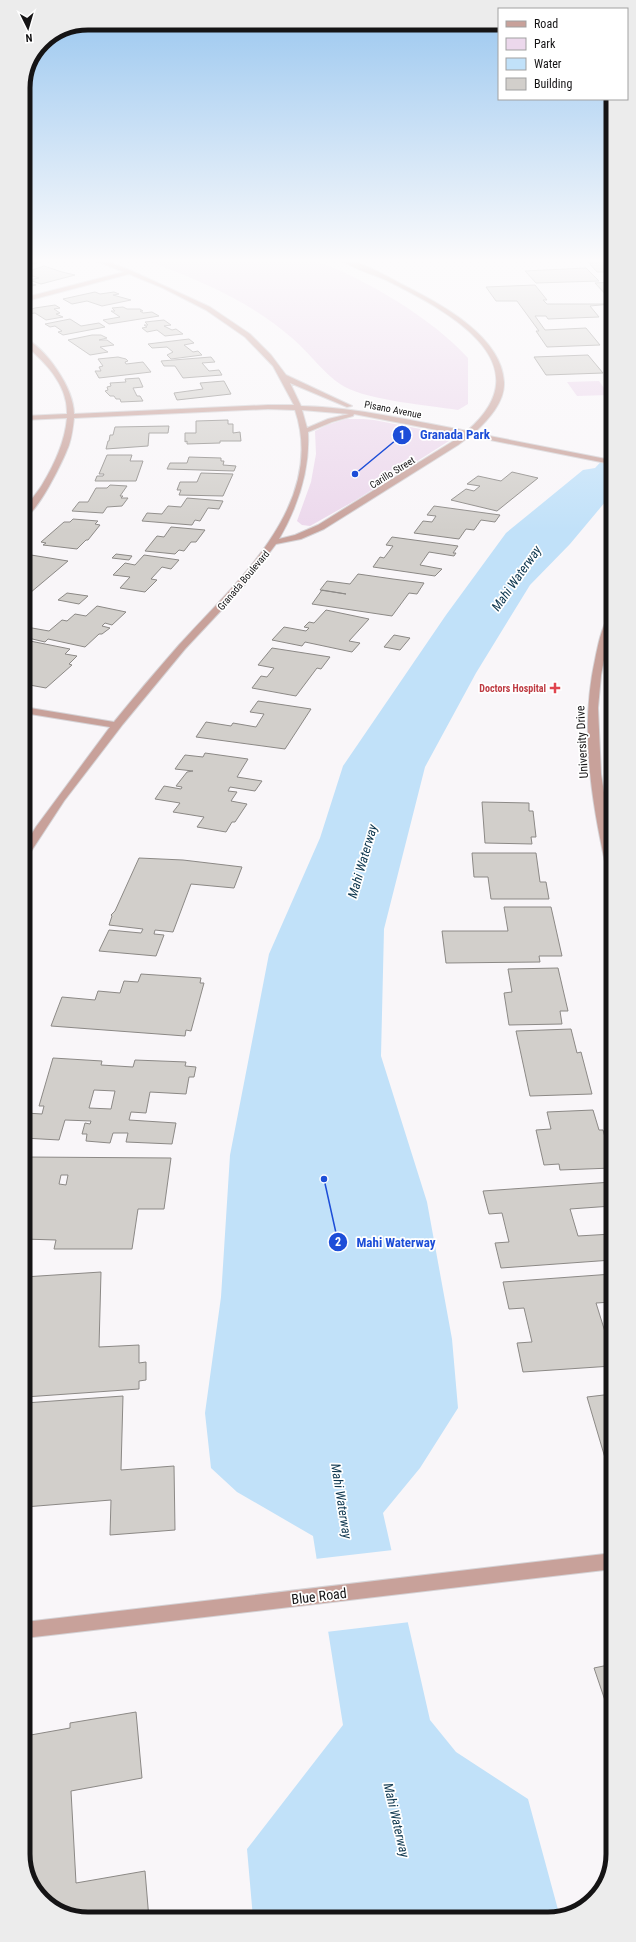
<svg xmlns="http://www.w3.org/2000/svg" width="636" height="1942" font-family="'Roboto Condensed',sans-serif">
<style>
.green{fill:#ecd8ec}
.water{fill:#c1e1f9}
.pier{fill:#f9f6f9}
.building{fill:#d2cfcb;stroke:#8c8986;fill-rule:evenodd}
.lines{fill:none;stroke-linecap:round;stroke-linejoin:round}
.minor-casing{stroke:#d5d2d5;stroke-width:2}
.minor{fill:#c8a19a;fill-rule:evenodd}
.health-dot{fill:#e0444e;stroke:#fff;stroke-width:1.5}
.labels{text-anchor:middle;stroke-width:3.5;stroke-linejoin:round;paint-order:stroke}
.far-street-label{font-size:10px;fill:#151415;stroke:#fff}
.far-health-label{font-size:10px;font-weight:bold;fill:#be3a42;stroke:#fff;text-anchor:end}
.street-label{font-size:12px;fill:#151415;stroke:#fff}
.water-label{font-size:13px;font-style:italic;fill:#0c354d;stroke:#fff}
.near-street-label{font-size:14px;fill:#151415;stroke:#fff}
.rim{fill:none;stroke:#151415;stroke-width:5}
.leader{fill:none;stroke:#1d4ed8;stroke-width:1.5}
.callout-dot{fill:#1d4ed8;stroke:#fff;stroke-width:1.5}
.mark-label{font-size:12px;text-anchor:middle;font-weight:bold;fill:#fff}
.callout-label{font-size:13px;text-anchor:middle;font-weight:bold;fill:#1d4ed8;stroke:#fff;stroke-width:3.5;stroke-linejoin:round;paint-order:stroke}
</style>
<rect width="100%" height="100%" fill="#f9f6f9"/>
<g class="green">
<path d="M145 260H314C364 278 432 318 468 358V404L458 410C427 405 372 401 345 387 325 376 310 353 292 338 250 301 197 279 145 260Z"/>
<polygon points="599,381 609,395 577,396 567,382"/>
<polygon points="346,419 363,419 374,420 441,433 452,439 356,500 310,526 302,525 297,521 311,482 316,454 315,431 327,425"/>
</g>
<polygon class="water" points="611,451 611,495 570,544 530,585 476,673 425,767 384,929 381,1056 427,1202 452,1339 458,1408 420,1468 383,1513 430,1720 456,1752 528,1799 560,1917 253,1918 247,1849 343,1725 313,1536 237,1492 211,1468 205,1413 221,1297 230,1155 269,954 320,838 343,766 446,615 506,533 583,470 595,468"/>
<polygon class="pier" points="393,1550 410,1622 326,1632 315,1559"/>
<g class="building">
<polygon points="23,260 31,260 37,263 23,266"/>
<polygon points="611,262 611,272 597,272 589,263"/>
<polygon points="44,266 62,272 75,275 41,284 29,280 39,278 23,273"/>
<polygon points="586,268 599,281 536,283 525,271"/>
<polygon points="23,281 36,285 23,288"/>
<polygon points="611,282 611,297 608,297 595,283"/>
<polygon points="535,285 547,300 543,300 547,304 611,304 590,306 599,317 548,319 546,316 535,316 545,330 586,328 600,345 547,347 536,331 539,331 517,301 496,301 486,287"/>
<polygon points="95,292 100,294 114,292 119,294 113,295 131,300 102,306 87,301 72,304 63,299"/>
<polygon points="55,305 60,308 54,309 60,313 56,314 63,317 46,320 35,313 27,314 23,312 35,308"/>
<polygon points="123,307 127,309 140,309 143,311 140,311 143,313 152,312 159,316 109,324 103,320 120,317 111,311 115,311 112,308"/>
<polygon points="70,319 81,326 99,323 105,327 63,335 58,332 62,331 55,326 50,327 45,324"/>
<polygon points="164,320 171,325 164,326 172,330 176,329 183,334 165,336 157,330 147,332 142,328 147,327 144,325 148,325 145,322"/>
<polygon points="92,335 101,335 107,338 99,340 107,340 114,345 100,347 108,352 90,355 68,340"/>
<polygon points="189,339 194,343 184,345 193,352 198,351 202,355 171,359 167,355 173,352 167,347 152,348 148,344"/>
<polygon points="588,355 603,373 546,375 534,357"/>
<polygon points="118,357 126,359 128,361 125,362 126,364 143,362 151,372 99,378 95,371 101,371 99,367 103,366 98,359"/>
<polygon points="211,357 215,362 202,363 209,371 219,370 222,375 183,378 175,366 164,366 161,361"/>
<polygon points="139,378 143,387 133,388 137,396 140,396 143,401 121,402 120,399 116,399 114,396 110,396 105,391 108,390 107,387 111,386 110,383 126,382 125,379"/>
<polygon points="224,381 231,394 177,400 174,393 203,389 200,383"/>
<polygon points="23,394 27,394 28,403 23,403"/>
<polygon points="228,420 228,424 233,424 233,433 240,432 241,441 220,441 220,443 187,444 187,441 185,442 185,433 196,433 196,421"/>
<polygon points="169,426 168,433 149,433 148,446 106,449 108,441 109,441 110,435 113,435 115,427"/>
<polygon points="107,455 132,455 130,461 143,461 136,481 95,481 97,476 103,476 104,474 99,474"/>
<polygon points="189,457 221,458 221,461 224,461 223,465 236,466 234,471 167,469 170,463 187,463"/>
<polygon points="512,472 538,478 497,511 451,500 466,489 474,491 480,486 467,484 478,476 501,481"/>
<polygon points="201,473 233,474 223,496 179,495 181,490 177,490 180,482 197,482"/>
<polygon points="110,485 127,486 120,496 123,496 121,498 128,498 122,506 107,507 103,513 72,511 79,502 88,502 96,488 107,488"/>
<polygon points="187,498 223,501 219,509 208,508 200,521 195,520 192,525 142,521 147,513 162,514 168,506 181,507"/>
<polygon points="434,506 500,515 495,522 481,520 474,530 466,529 459,539 414,533 423,521 432,522 436,516 427,515"/>
<polygon points="73,519 98,521 95,524 100,525 88,540 86,540 77,549 43,545 46,543 41,542 64,522 70,522"/>
<polygon points="171,527 205,530 196,542 191,542 184,551 179,550 175,554 145,551 157,536 164,537"/>
<polygon points="392,537 458,546 453,553 456,553 454,556 429,552 420,565 442,569 435,576 373,567 380,557 384,558 393,546 386,545"/>
<polygon points="116,554 132,556 129,560 112,558"/>
<polygon points="31,555 68,561 24,598 24,561"/>
<polygon points="144,555 179,560 171,569 162,567 151,579 157,580 145,592 120,588 130,577 113,575 125,563 135,565"/>
<polygon points="358,574 393,579 424,583 417,594 409,593 392,616 312,604 322,590 346,594 320,590 327,581 350,584"/>
<polygon points="67,593 88,596 79,604 58,600"/>
<polygon points="97,606 126,612 112,625 105,623 102,626 110,628 102,634 99,634 85,647 48,639 45,642 24,637 24,635 32,628 49,631 62,620 67,621 75,614 86,616"/>
<polygon points="326,610 369,619 349,641 360,643 352,652 305,642 302,646 272,640 284,627 306,631 309,628 304,627 309,622 314,623"/>
<polygon points="394,635 410,638 400,650 384,647"/>
<polygon points="30,641 70,649 65,654 77,656 69,664 72,665 46,688 24,684 24,646"/>
<polygon points="272,648 330,657 321,669 317,668 296,696 252,688 261,676 267,677 274,668 258,665"/>
<polygon points="258,701 311,709 285,749 196,737 206,722 231,726 233,723 256,727 264,714 250,712"/>
<polygon points="205,753 248,759 237,777 262,781 255,791 230,787 228,791 237,792 231,801 247,804 235,822 232,822 226,832 197,827 204,817 173,812 180,803 155,799 164,786 181,789 182,787 176,786 187,772 193,771 175,769 185,755 203,757"/>
<polygon points="482,802 529,803 529,811 533,811 536,837 531,837 532,844 485,843"/>
<polygon points="472,853 536,853 540,882 546,882 549,899 491,899 488,877 474,877"/>
<polygon points="139,858 183,860 242,867 234,888 191,884 173,932 155,930 154,934 164,935 156,956 99,951 109,930 141,933 143,929 109,925 112,916 111,915 115,911"/>
<polygon points="504,907 551,907 562,956 539,956 540,962 446,963 442,931 508,931"/>
<polygon points="558,968 568,1011 560,1011 562,1024 509,1025 504,993 512,992 508,969"/>
<polygon points="141,974 201,978 200,983 204,983 191,1031 186,1030 185,1036 51,1026 62,997 95,1000 98,991 120,993 124,981 138,982"/>
<polygon points="571,1029 577,1053 581,1052 592,1094 530,1096 516,1031"/>
<path d="M53 1058 102 1061 101 1065 133 1067 135 1060 186 1062 185 1066 196 1067 194 1077H189L186 1094 150 1092 146 1113 131 1112 129 1120 176 1123 172 1144 126 1142 128 1133H113L110 1143 86 1141 87 1134H82L85 1123 90 1124 91 1121 65 1120 59 1140 24 1138 26 1113 42 1114 44 1106H39ZM94 1090 115 1091 111 1109 89 1108Z"/>
<polygon points="593,1110 599,1130 603,1130 612,1162 612,1168 560,1170 559,1164 544,1165 536,1130 551,1129 547,1112"/>
<path d="M24 1157 171 1158 164 1209H138L132 1249H54L56 1240 24 1239ZM61 1175H68L66 1185 59 1184Z"/>
<polygon points="612,1182 612,1206 570,1209 578,1236 612,1234 612,1260 501,1268 495,1243 509,1242 502,1213 489,1214 483,1191"/>
<polygon points="101,1272 99,1347 139,1345 139,1363 146,1362 146,1380 139,1381 139,1389 25,1397 24,1277"/>
<polygon points="612,1274 612,1302 596,1303 606,1335 612,1334 612,1366 523,1372 517,1343 532,1342 524,1308 509,1309 503,1282"/>
<polygon points="612,1394 613,1478 611,1478 587,1397"/>
<polygon points="123,1396 121,1470 174,1466 175,1530 110,1535 111,1500 25,1507 27,1454 25,1454 25,1403"/>
<polygon points="613,1664 613,1724 594,1668"/>
<polygon points="136,1712 142,1778 71,1791 76,1883 145,1871 149,1919 83,1919 45,1903 25,1871 25,1736 70,1728 70,1723"/>
</g>
<g class="lines">
<g class="minor-casing">
<g id="minor">
<path d="M94 260H103L132 271 210 307 250 334 271 355 286 375 352 406 347 407 290 383 301 406C357 407 412 421 467 431 547 362 444 309 386 280 372 274 354 269 341 260 360 260 386 276 403 285 439 303 502 336 504 382 505 402 488 420 474 433L611 460V464L470 436 458 445 324 529 301 539 276 544 244 586 185 649 123 724 64 801 28 856 24 857V846L36 827 110 727 24 713V707L114 722C135 696 157 670 179 645 235 583 327 505 295 410L268 409 74 418C73 427 72 436 69 445 64 459 37 515 24 517 24 506 36 495 42 485 54 465 65 442 67 418L24 420V416L67 414C68 384 44 361 23 343V337C46 348 74 388 74 414L268 405H294L273 366 245 337 206 310 163 288 129 274 23 302V298L124 272ZM302 410 349 414 328 419 307 428ZM354 414 463 435 318 525 295 535 279 539C298 506 310 470 308 432L332 422 353 416Z"/>
<path d="M609 616H612V631L607 645 601 675 598 708 601 774 612 842V869L606 866C591 799 580 728 595 660 598 645 601 629 609 616Z"/>
<polygon points="613,1553 613,1569 25,1638 25,1622"/>
</g>
</g>
<use href="#minor" class="minor"/>
</g>
<linearGradient id="sky" x2="0" y2="1"><stop stop-color="#98c6ef"/><stop offset="0.49" stop-color="#fcfbfc"/><stop offset="1" stop-color="#fcfbfc" stop-opacity="0"/></linearGradient>
<rect width="636" height="532" fill="url(#sky)"/>
<path class="health-dot" d="M553 682h4v4h4v4h-4v4h-4v-4h-4v-4h4z"/>
<g class="labels">
<g class="far-street-label">
<text transform="translate(393 409) rotate(11)" y="4">Pisano Avenue</text>
<text transform="translate(392 472) rotate(-32)" y="4">Carillo Street</text>
<text transform="translate(243 580) rotate(-50)" y="4">Granada Boulevard</text>
</g>
<g class="far-health-label">
<text x="546" y="692">Doctors Hospital</text>
</g>
<g class="street-label">
<text transform="translate(582 742) rotate(-93)" y="4">University Drive</text>
</g>
<g class="water-label">
<text transform="translate(516 578) rotate(-55)" y="5">Mahi Waterway</text>
<text transform="translate(362 861) rotate(-74)" y="5">Mahi Waterway</text>
<text transform="translate(342 1501) rotate(81)" y="5">Mahi Waterway</text>
<text transform="translate(397 1820) rotate(77)" y="5">Mahi Waterway</text>
</g>
<g class="near-street-label">
<text transform="translate(319 1596) rotate(-7)" y="5">Blue Road</text>
</g>
</g>
<path d="M0 0H636V1942H0ZM88 30H548A58 58 0 0 1 606 88V1854A58 58 0 0 1 548 1912H88A58 58 0 0 1 30 1854V88A58 58 0 0 1 88 30Z" fill="#ececec" fill-rule="evenodd"/>
<path class="rim" d="M88 30H548A58 58 0 0 1 606 88V1854A58 58 0 0 1 548 1912H88A58 58 0 0 1 30 1854V88A58 58 0 0 1 88 30Z"/>
<path class="leader" d="M355 474L402 435M324 1179L338 1242"/>
<g class="callout-dot">
<circle cx="355" cy="474" r="4"/>
<circle cx="324" cy="1179" r="4"/>
<circle cx="402" cy="435" r="10"/>
<circle cx="338" cy="1242" r="10"/>
</g>
<g class="mark-label">
<text x="402" y="439">1</text>
<text x="338" y="1246">2</text>
</g>
<g class="callout-label">
<text x="455" y="439">Granada Park</text>
<text x="396" y="1247">Mahi Waterway</text>
</g>
<rect x="498" y="8" width="130" height="92" fill="#ffffff" stroke="#a1a1a1"/>
<rect x="506" y="21" width="20" height="6" fill="#c8a19a" stroke="#a1a1a1"/>
<text x="534" y="28" font-size="12" fill="#151415">Road</text>
<rect x="506" y="38" width="20" height="12" fill="#ecd8ec" stroke="#a1a1a1"/>
<text x="534" y="48" font-size="12" fill="#151415">Park</text>
<rect x="506" y="58" width="20" height="12" fill="#c1e1f9" stroke="#a1a1a1"/>
<text x="534" y="68" font-size="12" fill="#151415">Water</text>
<rect x="506" y="78" width="20" height="12" fill="#d2cfcb" stroke="#a1a1a1"/>
<text x="534" y="88" font-size="12" fill="#151415">Building</text>
<g transform="translate(28 28) rotate(175)" stroke="#ffffff" stroke-width="3" paint-order="stroke">
<path d="M0-3L7 15L0 10L-7 15Z" fill="#151415"/>
<text y="-6" font-size="11" font-weight="bold" text-anchor="middle" fill="#151415">N</text>
</g>
</svg>
